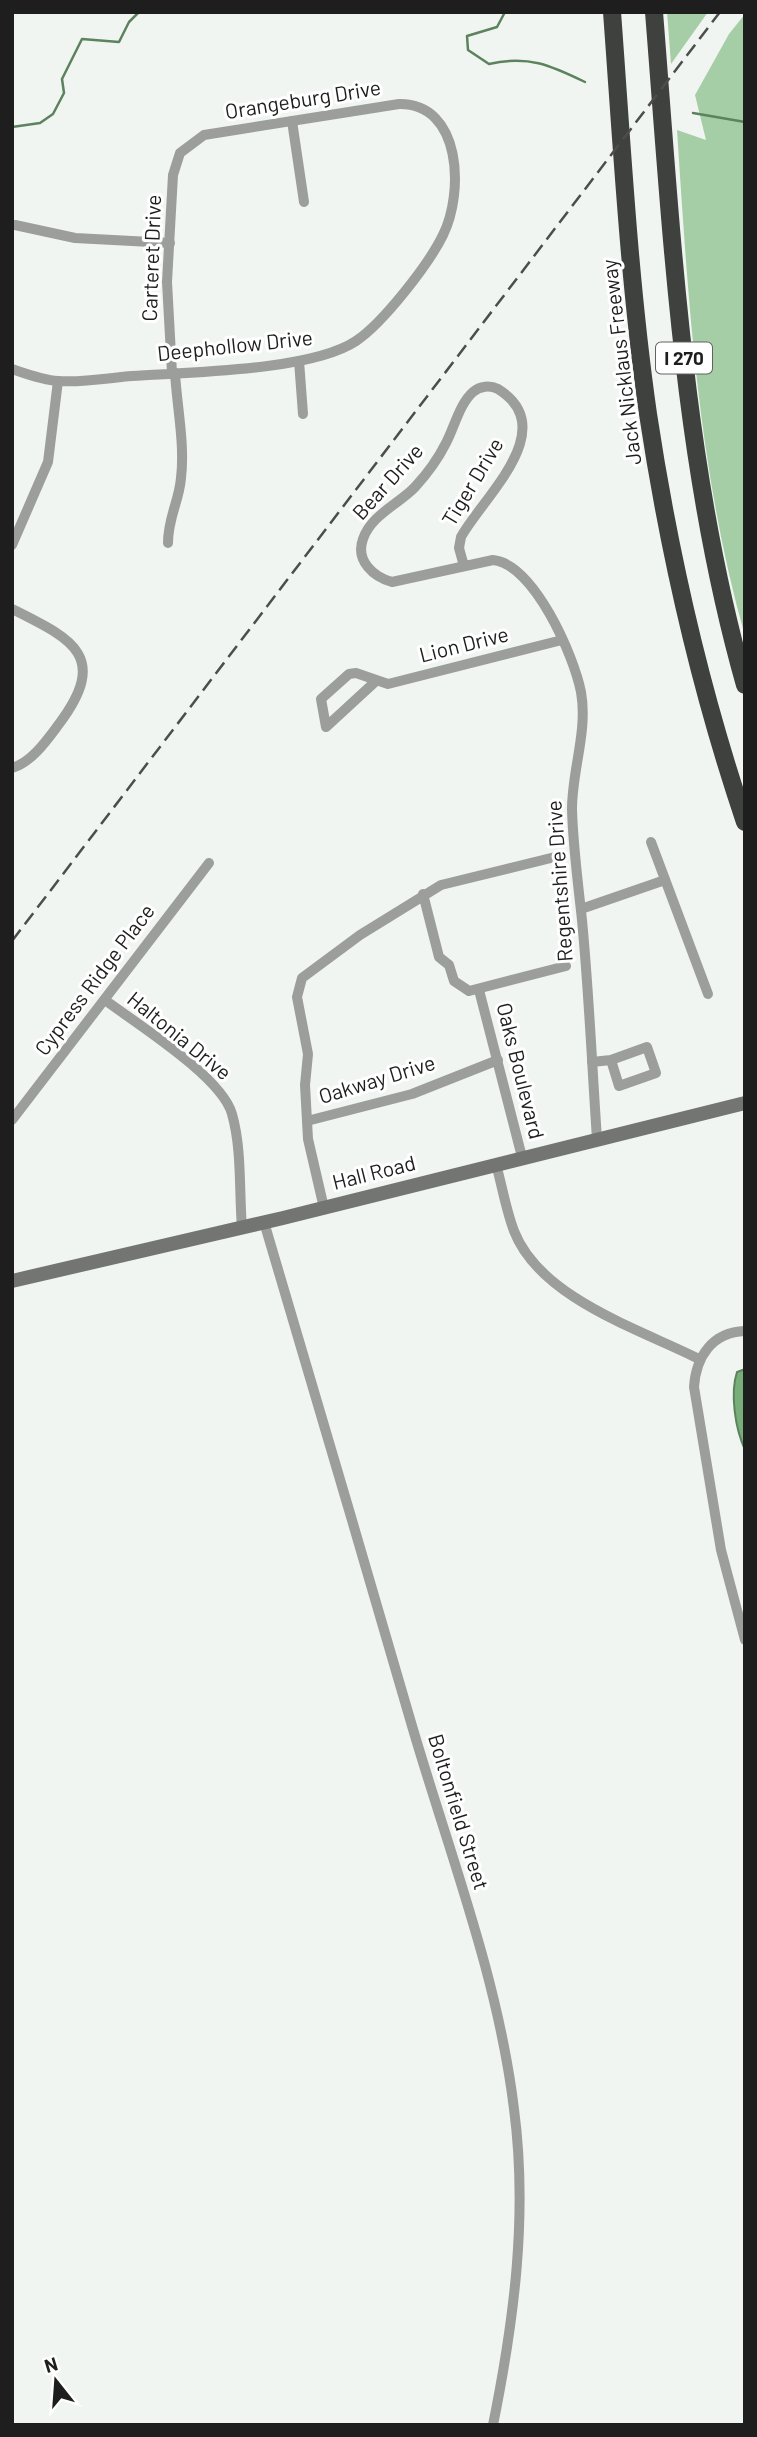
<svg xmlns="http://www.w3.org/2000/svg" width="757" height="2437" font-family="Barlow,sans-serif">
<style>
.green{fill:#a6cea6}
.water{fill:#77ae79;stroke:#5c835d;stroke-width:2}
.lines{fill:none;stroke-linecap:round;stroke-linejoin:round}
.stream{stroke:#5c835d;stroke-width:2.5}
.minor{stroke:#9c9e9c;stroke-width:10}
.secondary{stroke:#737573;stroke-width:14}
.motorway{stroke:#3e413e;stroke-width:18}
.rail{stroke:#4c4d4c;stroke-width:2.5;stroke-dasharray:14 7;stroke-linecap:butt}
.labels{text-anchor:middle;stroke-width:6;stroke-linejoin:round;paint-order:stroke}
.shield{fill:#fff;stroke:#616261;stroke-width:2}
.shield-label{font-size:19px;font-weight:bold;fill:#1d1e1d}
.street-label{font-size:21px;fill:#1d1e1d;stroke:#fff}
</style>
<rect width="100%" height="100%" fill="#f1f5f1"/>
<g class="green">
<polygon points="667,12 708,12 671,64"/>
<path d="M745 14V636C698 471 688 299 677 130L706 140 695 95 729 34Z"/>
</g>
<path class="water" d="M745 1369V1450C735 1428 730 1393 737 1372Z"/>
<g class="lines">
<g class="stream">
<path d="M505 12 497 27 467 36 468 50 489 64C528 55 550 65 585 82"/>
<polyline points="693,113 745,122"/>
<polyline points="12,127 40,123 53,114 64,93 62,79 82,39 119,42 129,22 139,12"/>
</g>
<g class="minor">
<polyline points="292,121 304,202"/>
<polyline points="15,225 75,238 170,243"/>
<polyline points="299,361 303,414"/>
<path d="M12 369C27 374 43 380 58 381 82 383 108 378 132 376 189 372 311 371 356 341 383 323 429 264 443 235 464 193 462 103 399 104L204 135 180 153 173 175 167 282 172 373"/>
<path d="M168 543C168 517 179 502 181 478 185 444 177 407 175 373"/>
<polyline points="12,545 48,462 58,381"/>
<path d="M464 566 459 548 461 537C483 497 562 429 498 389 490 385 480 386 473 392 460 403 454 428 446 443 438 459 427 474 415 487 399 504 371 515 363 539 355 561 374 577 392 582L493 560C534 564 574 656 581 692 588 731 572 770 572 809 573 846 578 883 582 920 589 993 592 1066 597 1139"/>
<path d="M12 609C72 639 110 656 59 724 47 740 32 762 12 768"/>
<polyline points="376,681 326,727 321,699 349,674 356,673 388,684 562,640"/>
<polyline points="651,842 708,994"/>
<polyline points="423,894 439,957 449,965 454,981 469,991 566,966"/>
<polyline points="581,909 665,880"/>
<polyline points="479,990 522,1157"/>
<path d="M105 1000C137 1024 222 1077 232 1114 242 1149 239 1191 242 1228"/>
<polyline points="592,1062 611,1060 647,1047 656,1073 619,1086 611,1060"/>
<polyline points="12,1120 209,863"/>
<polyline points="307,1121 412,1094 498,1060"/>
<path d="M496 1164C502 1186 506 1210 514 1231 540 1298 639 1329 699 1359"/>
<polyline points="324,1208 308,1139 305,1085 308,1054 297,997 302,978 360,935 441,885 555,857"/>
<path d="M264 1222C313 1388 362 1553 410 1719 447 1847 498 1976 514 2109 528 2215 514 2321 493 2425"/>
<path d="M745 1331C712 1332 696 1357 694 1387L721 1550 745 1640"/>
</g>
<polyline class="secondary" points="12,1281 283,1218 745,1103"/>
<g class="motorway">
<path d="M612 12C622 146 629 281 648 414 669 553 700 689 745 822"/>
<path d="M654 12C672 237 683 467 745 685"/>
</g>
<polyline class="rail" points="12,941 720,12"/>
</g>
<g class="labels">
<rect class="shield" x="656" y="342.5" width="56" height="31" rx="5"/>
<g class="shield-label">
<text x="684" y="365">I 270</text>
</g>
<g class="street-label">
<text transform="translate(303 100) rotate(-9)" y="7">Orangeburg Drive</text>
<text transform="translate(152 258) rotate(-88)" y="7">Carteret Drive</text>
<text transform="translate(235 346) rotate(-6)" y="7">Deephollow Drive</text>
<text transform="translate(622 362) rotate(-97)" y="7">Jack Nicklaus Freeway</text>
<text transform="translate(388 482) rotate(-48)" y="7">Bear Drive</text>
<text transform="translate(473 482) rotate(-59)" y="7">Tiger Drive</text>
<text transform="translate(464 645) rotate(-14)" y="7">Lion Drive</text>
<text transform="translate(560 881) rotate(-94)" y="7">Regentshire Drive</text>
<text transform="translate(95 980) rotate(-53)" y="7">Cypress Ridge Place</text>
<text transform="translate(179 1036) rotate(39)" y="7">Haltonia Drive</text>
<text transform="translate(520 1071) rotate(76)" y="7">Oaks Boulevard</text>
<text transform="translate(377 1080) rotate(-17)" y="7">Oakway Drive</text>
<text transform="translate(374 1173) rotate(-14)" y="7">Hall Road</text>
<text transform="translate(458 1812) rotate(73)" y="7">Boltonfield Street</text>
</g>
</g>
<rect width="757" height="2437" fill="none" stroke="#1d1e1d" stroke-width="28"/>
<g transform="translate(56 2381) rotate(343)" stroke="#ffffff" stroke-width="5" paint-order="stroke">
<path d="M0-5L12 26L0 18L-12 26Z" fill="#1d1e1d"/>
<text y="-10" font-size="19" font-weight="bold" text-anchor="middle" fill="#1d1e1d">N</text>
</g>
</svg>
